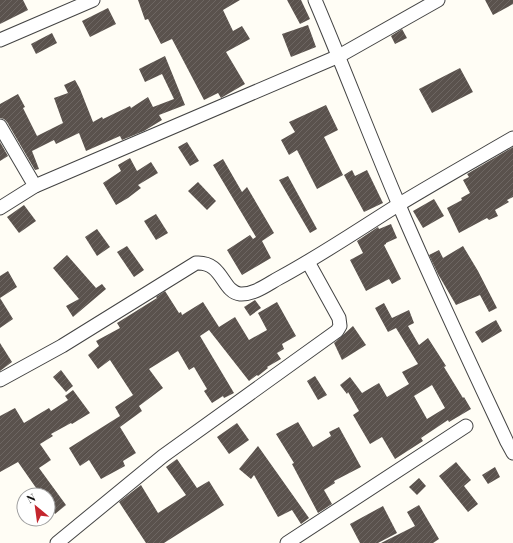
<svg xmlns="http://www.w3.org/2000/svg" width="513" height="543" font-family="'Playfair Display',serif">
<style>
.building{fill:url(#building-hatch);fill-rule:evenodd}
.lines{fill:none;stroke-linecap:round;stroke-linejoin:round}
.minor-casing{stroke:#444;stroke-width:15}
.minor{stroke:#fff;stroke-width:13}
</style>
<defs>
<pattern id="building-hatch" width="6" height="6" patternUnits="userSpaceOnUse"><rect width="6" height="6" fill="#5a524d"/><path d="M-1 1l2-2M0 6l6-6M5 7l2-2" fill="none" stroke="#6d6662"/></pattern>
</defs>
<rect width="100%" height="100%" fill="#fffdf5"/>
<g class="building">
<polygon points="0,0 23,0 28,10 0,24"/>
<polygon points="138,0 240,0 223,10 233,31 242,26 250,39 226,52 245,84 221,98 218,93 204,100 172,39 161,44 148,19 145,20"/>
<polygon points="287,0 301,0 310,19 300,24"/>
<polygon points="485,0 513,0 513,4 493,15"/>
<polygon points="108,8 116,24 90,37 82,21"/>
<polygon points="308,25 316,47 291,57 282,34"/>
<polygon points="402,29 407,38 395,44 391,36"/>
<polygon points="52,33 57,43 36,54 31,44"/>
<polygon points="165,56 185,105 159,115 162,120 144,131 122,140 120,136 86,151 79,133 56,144 54,140 32,151 39,169 35,170 7,122 4,119 0,118 0,104 18,94 25,107 23,108 37,136 63,123 54,98 68,93 64,85 75,80 80,89 93,122 102,117 103,119 130,106 131,108 148,97 153,107 174,99 162,74 145,82 139,69"/>
<polygon points="460,68 473,92 432,113 419,89"/>
<polygon points="326,105 338,130 324,137 343,175 317,189 297,150 289,155 281,140 295,132 289,122"/>
<polygon points="0,142 8,156 0,161"/>
<polygon points="187,142 199,161 190,166 178,147"/>
<polygon points="513,147 513,197 507,200 509,202 495,210 498,216 489,220 487,218 459,233 447,208 462,200 461,198 470,193 463,180 469,177 467,174"/>
<polygon points="130,158 137,171 151,162 158,173 138,185 141,188 128,198 116,205 103,183 121,171 118,165"/>
<polygon points="223,159 242,192 247,187 274,233 262,241 271,258 242,275 227,250 250,235 253,239 256,237 213,165"/>
<polygon points="352,170 355,176 367,170 383,203 364,212 344,175"/>
<polygon points="288,176 317,229 310,233 279,180"/>
<polygon points="198,182 216,201 207,210 188,191"/>
<polygon points="434,199 444,216 423,228 413,211"/>
<polygon points="24,205 36,221 19,233 7,217"/>
<polygon points="156,214 168,233 156,240 144,221"/>
<polygon points="391,224 397,238 386,243 386,244 384,245 401,279 392,284 389,279 366,291 350,260 363,253 357,241 378,227 379,229"/>
<polygon points="97,229 110,247 97,256 85,237"/>
<polygon points="127,246 144,270 134,277 117,252"/>
<polygon points="463,246 478,271 497,308 489,312 480,295 456,305 438,274 429,255 439,250 443,258"/>
<polygon points="67,255 96,288 102,284 106,289 73,317 66,306 79,299 53,268"/>
<polygon points="8,271 17,287 0,298 0,276"/>
<polygon points="165,291 179,313 181,312 182,315 203,302 219,327 235,317 249,340 267,330 258,313 277,302 296,336 282,344 284,349 277,353 281,359 267,367 268,368 258,376 257,375 249,381 209,330 200,336 234,393 224,398 223,396 212,403 204,391 207,389 194,367 189,370 178,351 149,369 163,388 139,406 142,411 120,427 136,453 123,461 125,466 101,479 89,460 80,466 69,448 120,416 115,407 133,395 110,360 98,369 88,355 99,346 96,341 120,328 117,323 157,298 156,297"/>
<polygon points="0,298 13,319 0,328"/>
<polygon points="255,300 261,308 250,316 244,307"/>
<path d="M384 303 392 318 409 310 414 323 408 326 419 345 428 338 446 366 444 367 463 398 464 397 471 409 449 422 448 420 421 438 423 441 395 459 382 437 370 444 353 415 359 411 348 392 347 394 340 385 350 377 362 393 379 383 387 397 409 384 402 372 418 364 396 328 388 332 375 308ZM432 385 445 408 427 419 414 396Z"/>
<polygon points="496,320 502,331 482,343 475,332"/>
<polygon points="353,326 366,345 342,360 334,343"/>
<polygon points="0,343 12,362 0,371"/>
<polygon points="61,370 73,386 66,392 53,377"/>
<polygon points="315,376 327,395 318,400 307,381"/>
<polygon points="73,390 90,413 72,424 71,423 51,434 53,436 40,444 51,460 39,468 66,505 55,514 48,504 48,495 41,495 18,462 0,472 0,416 15,408 24,423 49,408 51,411 68,400 65,396"/>
<polygon points="298,422 313,447 331,436 329,432 339,427 361,467 334,481 335,483 324,490 332,504 318,513 292,464 294,463 276,434"/>
<polygon points="237,423 249,440 229,454 217,437"/>
<polygon points="258,446 309,518 301,524 292,510 278,517 254,475 251,479 239,469"/>
<polygon points="177,459 197,488 209,481 224,505 164,543 146,543 119,502 141,485 158,513 186,495 166,467"/>
<polygon points="456,462 471,480 464,486 478,504 468,512 439,476"/>
<polygon points="495,467 500,477 488,484 482,475"/>
<polygon points="419,478 426,486 417,495 409,487"/>
<polygon points="419,505 439,539 433,543 381,543 415,526 407,512"/>
<polygon points="383,506 397,533 378,543 360,543 350,524"/>
</g>
<g class="lines">
<g class="minor-casing">
<g id="minor">
<path d="M315 0C344 68 370 137 399 205 433 285 470 363 507 442L513 453"/>
<polyline points="0,40 93,0"/>
<polyline points="0,126 35,186"/>
<polyline points="0,208 35,186 339,56 438,0"/>
<path d="M0 380 62 346 196 263C223 261 222 292 240 294 254 295 268 284 279 278 320 256 358 230 398 205 436 182 475 160 513 138"/>
<polyline points="57,543 163,456 337,331 340,326 339,318 308,262"/>
<polyline points="287,543 466,426"/>
</g>
</g>
<use href="#minor" class="minor"/>
</g>
<g transform="translate(36 507) rotate(331)"><circle r="19" fill="#ffffff" stroke="#a0a0a0"/>
<path d="M0-3L7 15L0 10L-7 15Z" fill="#c4262e"/>
<text y="-6" font-size="11" font-weight="bold" text-anchor="middle" fill="#111111">N</text>
</g>
</svg>
